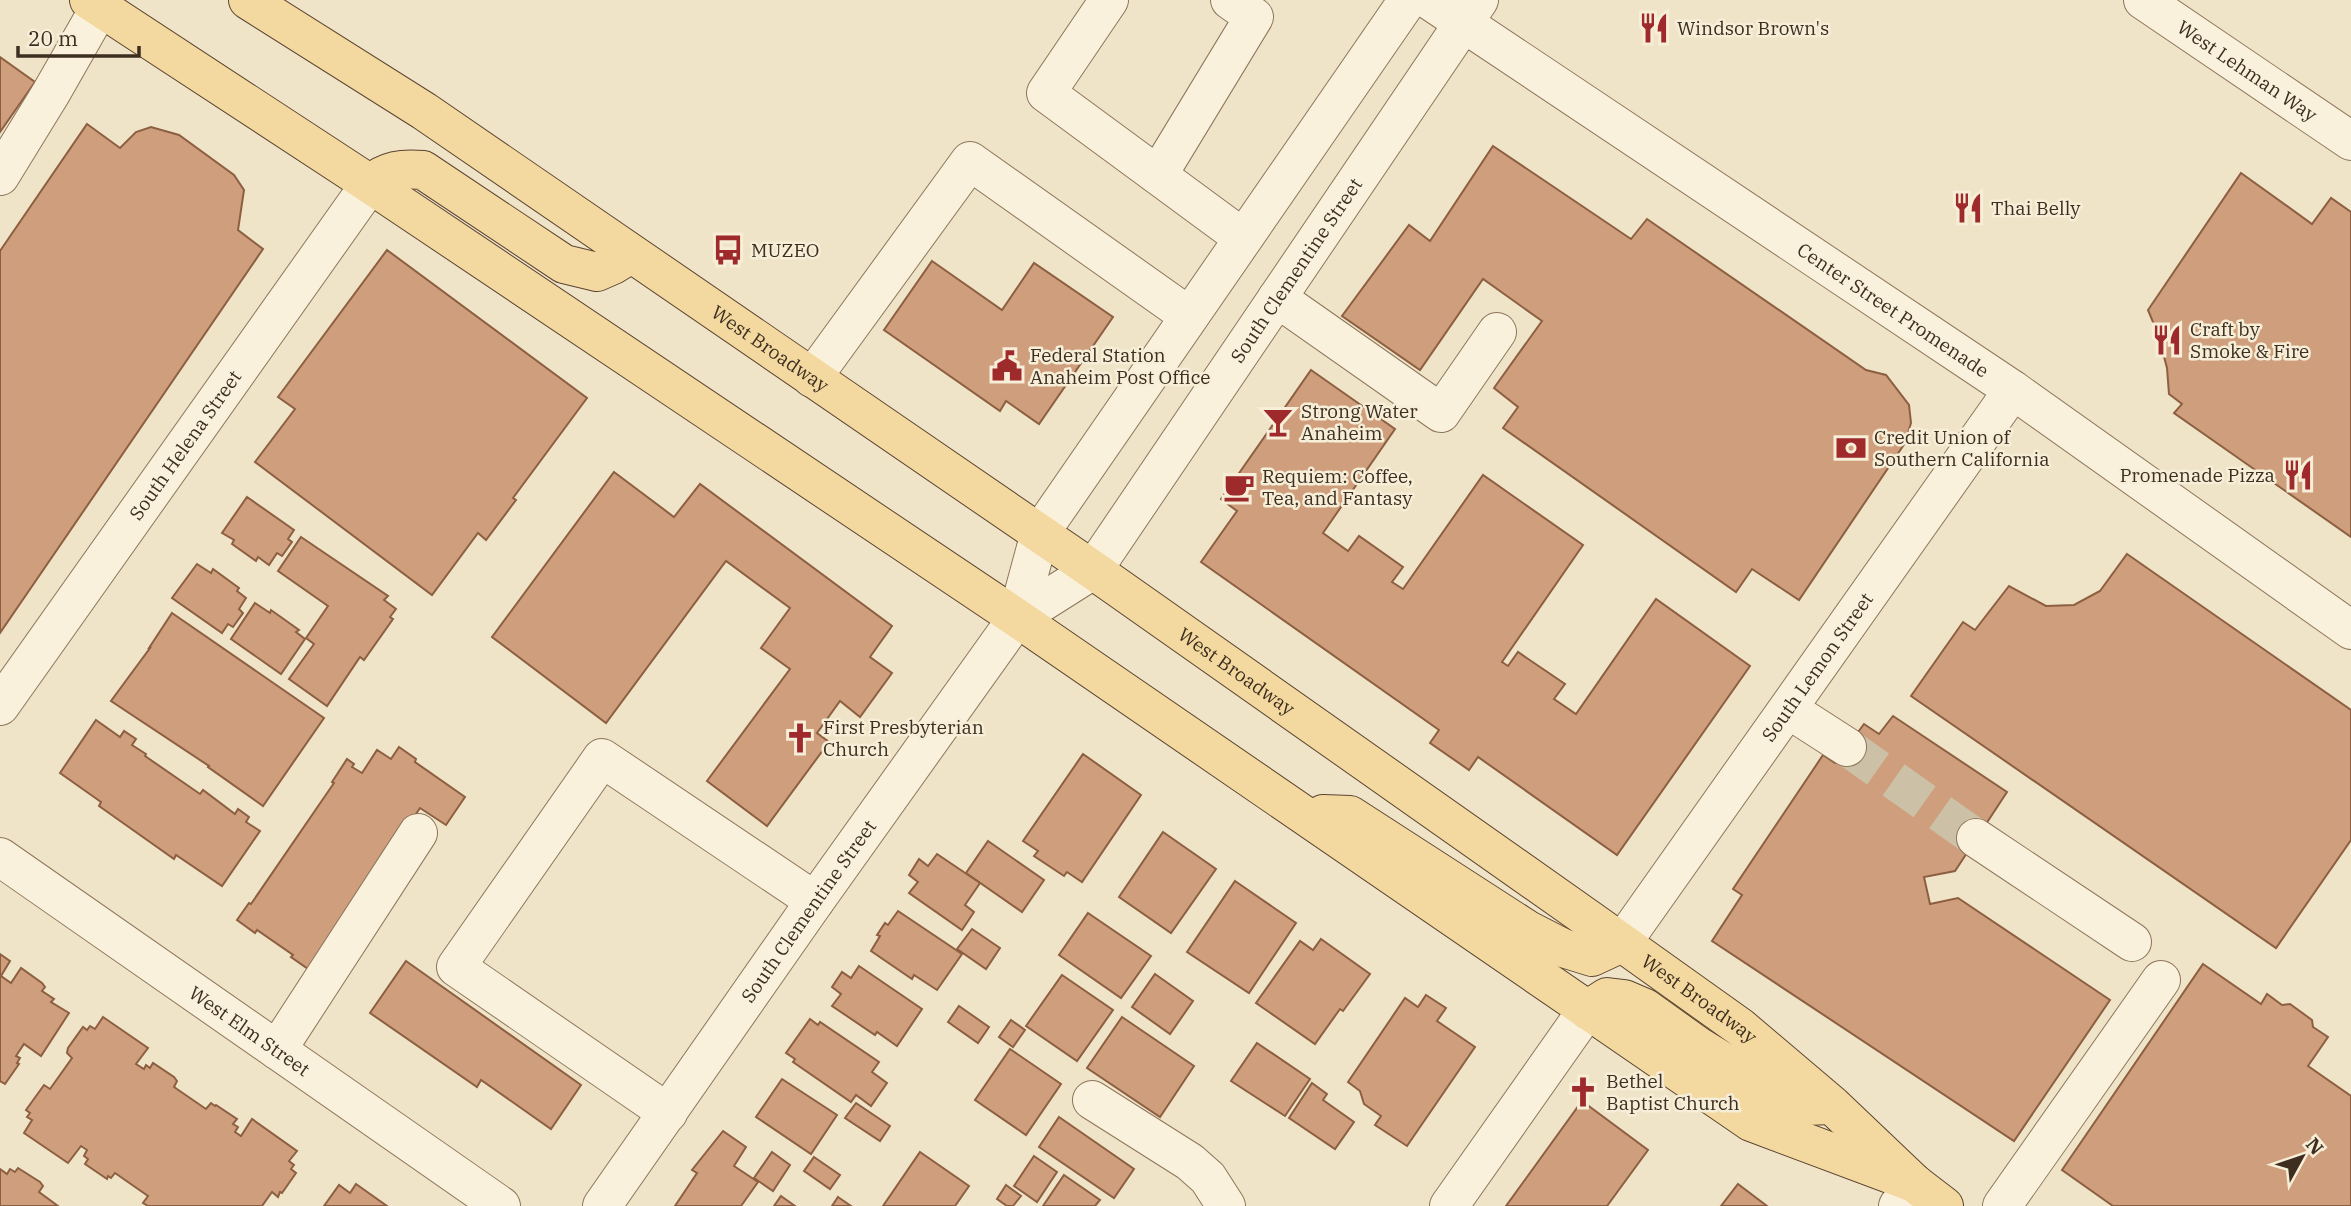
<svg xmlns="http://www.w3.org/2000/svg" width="2351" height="1206" font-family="'IBM Plex Serif',serif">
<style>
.building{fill:#cf9f7d;stroke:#8d5f41;stroke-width:2}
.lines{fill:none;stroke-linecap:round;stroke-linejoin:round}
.minor-tunnel{stroke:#ccc0a6;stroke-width:38;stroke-dasharray:38 19;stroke-linecap:butt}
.minor-casing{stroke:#8d765c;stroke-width:40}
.major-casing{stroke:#5b4430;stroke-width:40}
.minor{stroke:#faf1dc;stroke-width:38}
.major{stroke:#f3d9a0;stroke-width:38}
.labels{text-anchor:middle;stroke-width:5;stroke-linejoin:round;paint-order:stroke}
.poi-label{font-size:19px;fill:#3d2e20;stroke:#f7eed8;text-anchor:start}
.street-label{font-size:19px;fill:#3d2e20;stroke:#f7eed8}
</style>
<rect width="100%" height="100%" fill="#f0e4c8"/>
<g class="building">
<polygon points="0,57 35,82 0,132"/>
<polygon points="87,124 120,148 136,132 151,127 179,135 234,175 244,190 238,230 263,249 0,633 0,251"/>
<polygon points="1493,146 1631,239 1647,219 1866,370 1886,375 1909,405 1911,423 1905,443 1799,600 1752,569 1736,592 1503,428 1518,407 1494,388 1542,321 1483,279 1420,370 1342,316 1409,225 1430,241"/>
<polygon points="2241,173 2312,224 2331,198 2351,212 2351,537 2174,413 2182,404 2169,394 2167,368 2158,334 2148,310"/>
<polygon points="387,250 587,398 513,498 516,500 486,540 478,533 432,595 255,462 295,409 278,397"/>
<polygon points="932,261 1002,310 1034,263 1113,317 1039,424 1006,401 1000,411 884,330"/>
<polygon points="1311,370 1395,429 1323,533 1348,551 1359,536 1403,567 1392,582 1403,589 1483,475 1583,545 1502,662 1508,666 1518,652 1565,684 1554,699 1576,714 1656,599 1750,666 1617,855 1478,757 1469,770 1430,743 1439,730 1201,562 1237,511 1221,499"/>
<polygon points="614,472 674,517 700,484 892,626 870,657 892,673 860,717 840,701 817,733 829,742 767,826 707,781 790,669 761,648 790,608 726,561 606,723 492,637"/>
<polygon points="247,497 294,530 288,539 292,542 282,556 277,553 269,565 258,557 256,561 232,544 234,540 222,533"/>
<polygon points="301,537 388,596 384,600 396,609 390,617 393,619 364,660 360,657 327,706 289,679 314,644 306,638 328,606 278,571"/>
<polygon points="2127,554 2351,710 2351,840 2276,948 1911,696 1963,622 1975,630 2009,586 2046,606 2074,605 2100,591"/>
<polygon points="197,564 211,573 213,569 239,588 237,591 246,598 239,609 243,613 233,627 228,624 222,633 172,598"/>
<polygon points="255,603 270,613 271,610 299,630 296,632 305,639 281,674 231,639"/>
<polygon points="172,613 324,718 263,806 208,767 209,766 111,701 150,648 149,648"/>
<polygon points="1893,716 2007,792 1955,871 1924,877 1930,904 1958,898 2110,1000 2014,1141 1712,941 1742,895 1733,889 1823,755 1835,763 1864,724 1879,734"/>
<polygon points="96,720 120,737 124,731 136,739 132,745 146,754 145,756 200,794 203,790 235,814 238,809 249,817 246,822 260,831 222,886 176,855 174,859 99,806 101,802 60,773"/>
<polygon points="399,747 416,759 415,762 465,797 446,825 420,808 322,951 311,971 291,957 293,955 257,930 255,933 237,920 249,903 251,904 334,783 332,782 347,759 354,764 352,767 362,773 377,750 391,759"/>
<polygon points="1083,754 1141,795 1082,882 1067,872 1064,876 1034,856 1038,851 1023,841"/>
<polygon points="1163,832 1216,869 1171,933 1119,897"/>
<polygon points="988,841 1044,880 1022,912 966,873"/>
<polygon points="937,854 980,883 965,905 974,912 962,930 909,893 918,882 909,875 919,859 928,866"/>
<polygon points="1235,881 1296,923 1249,993 1187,952"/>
<polygon points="898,911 962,954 937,990 914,975 912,979 871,951 880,936 877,935 885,923 888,925"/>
<polygon points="1088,913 1151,956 1121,998 1059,955"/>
<polygon points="972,929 1000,948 986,969 957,949"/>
<polygon points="1321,939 1370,974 1343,1011 1340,1009 1315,1044 1256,1003 1300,941 1313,950"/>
<polygon points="0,954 10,961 1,976 11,983 21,968 42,983 45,987 42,991 54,999 51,1002 69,1013 41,1056 24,1044 16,1056 20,1058 17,1063 19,1064 5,1084 0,1081"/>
<polygon points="406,961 581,1085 551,1129 481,1080 477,1087 370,1013"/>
<polygon points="2203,964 2261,1004 2267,994 2282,1005 2290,1004 2312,1020 2313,1027 2328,1037 2308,1066 2351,1096 2351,1206 2113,1206 2062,1170"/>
<polygon points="859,966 922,1009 897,1046 877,1032 875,1035 832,1006 841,994 832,987 842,972 851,978"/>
<polygon points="1155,974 1193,1001 1170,1034 1132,1007"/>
<polygon points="1062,975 1113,1010 1077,1061 1026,1026"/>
<polygon points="1426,995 1446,1008 1437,1021 1475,1047 1407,1146 1375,1125 1381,1116 1364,1104 1360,1091 1348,1082 1405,998 1418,1007"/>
<polygon points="959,1006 989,1027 978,1043 948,1022"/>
<polygon points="103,1017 148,1048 136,1064 144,1069 146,1065 150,1068 153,1063 174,1077 177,1081 174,1087 206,1109 211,1103 215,1106 216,1105 237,1119 233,1124 238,1127 235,1132 241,1136 252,1119 297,1151 289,1161 294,1165 291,1169 296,1173 282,1193 280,1192 278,1197 272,1192 262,1206 148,1206 143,1203 148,1196 115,1173 111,1178 108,1176 107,1179 85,1164 88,1159 84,1156 87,1150 81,1146 68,1163 24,1133 32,1120 27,1117 30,1113 26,1110 44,1085 50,1089 72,1058 67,1053 68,1048 83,1027 87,1030 90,1026 95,1029"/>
<polygon points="1122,1017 1194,1066 1160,1117 1087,1068"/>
<polygon points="810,1019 818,1025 820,1022 879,1062 872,1072 887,1083 871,1106 856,1095 851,1102 793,1062 795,1059 786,1053"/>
<polygon points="1011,1020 1025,1030 1013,1047 999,1037"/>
<polygon points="1257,1043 1310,1079 1285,1116 1231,1081"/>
<polygon points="1010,1049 1061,1084 1026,1135 975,1100"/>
<polygon points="782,1079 837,1115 811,1154 756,1117"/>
<polygon points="1312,1083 1327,1094 1323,1100 1354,1122 1335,1149 1289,1118"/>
<polygon points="1582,1101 1648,1150 1607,1206 1506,1206"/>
<polygon points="856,1103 890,1126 880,1141 845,1118"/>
<polygon points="1059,1117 1134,1169 1114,1198 1039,1147"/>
<polygon points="723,1131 746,1147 734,1166 758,1182 741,1206 675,1206 697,1173 692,1170"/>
<polygon points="772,1152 790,1165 773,1191 754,1178"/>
<polygon points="920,1152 969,1186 955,1206 883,1206"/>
<polygon points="1034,1156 1057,1172 1037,1202 1014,1186"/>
<polygon points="814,1157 840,1175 830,1189 804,1171"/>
<polygon points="18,1168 40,1182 43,1186 39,1192 58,1206 0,1206 0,1169 7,1174 10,1169 15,1172"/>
<polygon points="1064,1175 1100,1200 1095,1206 1043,1206"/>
<polygon points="356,1184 387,1206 324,1206 339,1185 350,1193"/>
<polygon points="1738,1184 1767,1206 1721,1206"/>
<polygon points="1006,1185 1021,1196 1013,1206 1007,1206 997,1199"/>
<polygon points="781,1196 795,1206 774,1206"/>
<polygon points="838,1197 851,1206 832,1206"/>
</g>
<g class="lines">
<polyline class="minor-tunnel" points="1847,747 1976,838"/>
<g class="minor-casing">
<g id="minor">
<polyline points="1109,0 1046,93 1243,238"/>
<path id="s1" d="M1429 0 2013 390 2351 630"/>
<path id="s2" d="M2143 0 2351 141"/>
<polyline points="1158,175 1254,17 1230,0"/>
<polyline points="0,176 51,93 100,7"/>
<polyline points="1277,298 1441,413 1497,332"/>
<polyline points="812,378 970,161 1189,316"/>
<path id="s3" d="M1017 618 1093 570 1479 0"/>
<path id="s4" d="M0 706 370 184"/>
<polyline points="1788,709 1847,747"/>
<polyline points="1976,838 2132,942"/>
<path id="s5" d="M0 857 501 1206"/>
<path id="s6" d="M1622 943 2013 390"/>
<polyline points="277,1050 418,833"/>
<polyline points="1092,1100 1190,1162 1208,1178 1226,1206"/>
<polyline points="668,1113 456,967 602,758 815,901"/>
<path id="s7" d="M602 1206 815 901 1017 618 1040 533 1408 0"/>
<polyline points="1449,1206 1587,1010"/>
<polyline points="1898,1206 1914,1183"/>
<polyline points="2002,1206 2161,980"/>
</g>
</g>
<g class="major-casing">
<g id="major">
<polyline points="89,0 370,184 1017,618 1751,1122 1914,1183"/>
<path id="s8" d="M248 0 424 111 1093 570 1597 925 1740 1027 1832 1105 1914 1183 1944 1206"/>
<path d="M370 184C387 170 402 168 423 170L564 264 597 272 613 265 631 254"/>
<polyline points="1315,820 1323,814 1350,815 1528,930 1563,948 1592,957 1622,943"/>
<polyline points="1587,1010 1607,997 1624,999 1645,1008 1698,1046 1783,1098 1806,1106 1830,1105"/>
</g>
</g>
<use href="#minor" class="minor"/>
<use href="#major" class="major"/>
</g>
<defs>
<g id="restaurant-bare" transform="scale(2.415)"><path d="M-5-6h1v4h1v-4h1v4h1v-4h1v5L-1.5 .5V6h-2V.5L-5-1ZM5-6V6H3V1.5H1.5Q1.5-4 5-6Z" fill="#9e2a2b" stroke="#f7eed8" stroke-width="2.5" paint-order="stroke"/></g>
<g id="bus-bare" transform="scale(2.415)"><path d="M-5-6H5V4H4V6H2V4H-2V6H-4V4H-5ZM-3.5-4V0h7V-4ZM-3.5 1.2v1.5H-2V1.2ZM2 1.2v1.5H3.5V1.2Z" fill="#9e2a2b" stroke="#f7eed8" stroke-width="2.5" paint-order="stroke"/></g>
<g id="civic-bare" transform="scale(2.415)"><path d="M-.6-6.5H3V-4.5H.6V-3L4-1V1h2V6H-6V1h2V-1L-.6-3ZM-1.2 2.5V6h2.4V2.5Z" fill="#9e2a2b" stroke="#f7eed8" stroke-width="2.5" paint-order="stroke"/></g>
<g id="bar-bare" transform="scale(2.415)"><path d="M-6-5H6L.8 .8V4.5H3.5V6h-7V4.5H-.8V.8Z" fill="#9e2a2b" stroke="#f7eed8" stroke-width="2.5" paint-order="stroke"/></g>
<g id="bank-bare" transform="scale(2.415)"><path d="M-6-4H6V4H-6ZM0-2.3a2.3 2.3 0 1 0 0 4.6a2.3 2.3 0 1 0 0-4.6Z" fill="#9e2a2b" stroke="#f7eed8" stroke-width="2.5" paint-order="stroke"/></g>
<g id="cafe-bare" transform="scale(2.415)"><path d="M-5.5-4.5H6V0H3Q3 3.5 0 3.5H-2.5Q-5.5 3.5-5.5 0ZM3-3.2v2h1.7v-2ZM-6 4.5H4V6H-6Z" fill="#9e2a2b" stroke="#f7eed8" stroke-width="2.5" paint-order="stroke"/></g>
<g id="church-bare" transform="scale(2.415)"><path d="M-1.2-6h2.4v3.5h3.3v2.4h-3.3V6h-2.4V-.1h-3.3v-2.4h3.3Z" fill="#9e2a2b" stroke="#f7eed8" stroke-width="2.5" paint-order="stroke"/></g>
</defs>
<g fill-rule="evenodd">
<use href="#restaurant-bare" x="1654" y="28"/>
<use href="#restaurant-bare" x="1968" y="208"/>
<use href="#bus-bare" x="728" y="250"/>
<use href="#restaurant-bare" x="2167" y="340"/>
<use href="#civic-bare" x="1007" y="366"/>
<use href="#bar-bare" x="1278" y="422"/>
<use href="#bank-bare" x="1851" y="448"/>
<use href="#restaurant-bare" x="2298" y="475"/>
<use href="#cafe-bare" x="1239" y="487"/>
<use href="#church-bare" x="800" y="738"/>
<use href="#church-bare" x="1583" y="1092"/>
</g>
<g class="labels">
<g class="poi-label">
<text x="1677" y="35">Windsor Brown's</text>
<text x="1991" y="215">Thai Belly</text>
<text x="751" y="257">MUZEO</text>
<text x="2190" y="336">Craft by<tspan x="2190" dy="22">Smoke &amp; Fire</tspan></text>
<text x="1030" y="362">Federal Station<tspan x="1030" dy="22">Anaheim Post Office</tspan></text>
<text x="1301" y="418">Strong Water<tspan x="1301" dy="22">Anaheim</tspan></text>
<text x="1874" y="444">Credit Union of<tspan x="1874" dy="22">Southern California</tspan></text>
<text x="2275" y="482" text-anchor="end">Promenade Pizza</text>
<text x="1262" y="483">Requiem: Coffee,<tspan x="1262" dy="22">Tea, and Fantasy</tspan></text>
<text x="823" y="734">First Presbyterian<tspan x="823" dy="22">Church</tspan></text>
<text x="1606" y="1088">Bethel<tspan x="1606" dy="22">Baptist Church</tspan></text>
</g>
<g class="street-label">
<text dy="7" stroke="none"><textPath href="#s2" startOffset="126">West Lehman Way</textPath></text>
<text dy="7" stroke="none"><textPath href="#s3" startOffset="452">South Clementine Street</textPath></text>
<text dy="7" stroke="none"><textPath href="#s1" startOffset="558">Center Street Promenade</textPath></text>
<text dy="7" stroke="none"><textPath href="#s8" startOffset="628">West Broadway</textPath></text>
<text dy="7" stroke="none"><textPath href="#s4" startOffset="320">South Helena Street</textPath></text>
<text dy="7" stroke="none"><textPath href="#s6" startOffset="338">South Lemon Street</textPath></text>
<text dy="7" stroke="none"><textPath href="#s8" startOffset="1195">West Broadway</textPath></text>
<text dy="7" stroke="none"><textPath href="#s7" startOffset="360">South Clementine Street</textPath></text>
<text dy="7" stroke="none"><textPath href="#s8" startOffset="1762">West Broadway</textPath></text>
<text dy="7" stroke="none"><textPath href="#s5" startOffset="304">West Elm Street</textPath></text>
</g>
</g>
<g transform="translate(2302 1157) rotate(50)" stroke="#f7eed8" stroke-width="5" paint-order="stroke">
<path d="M0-5L12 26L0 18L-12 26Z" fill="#3d2e20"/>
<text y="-10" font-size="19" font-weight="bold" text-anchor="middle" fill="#3d2e20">N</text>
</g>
<path d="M18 46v10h121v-10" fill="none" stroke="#3d2e20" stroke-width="3.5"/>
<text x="28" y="46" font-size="21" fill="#3d2e20" stroke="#f7eed8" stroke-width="5" paint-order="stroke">20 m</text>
</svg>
